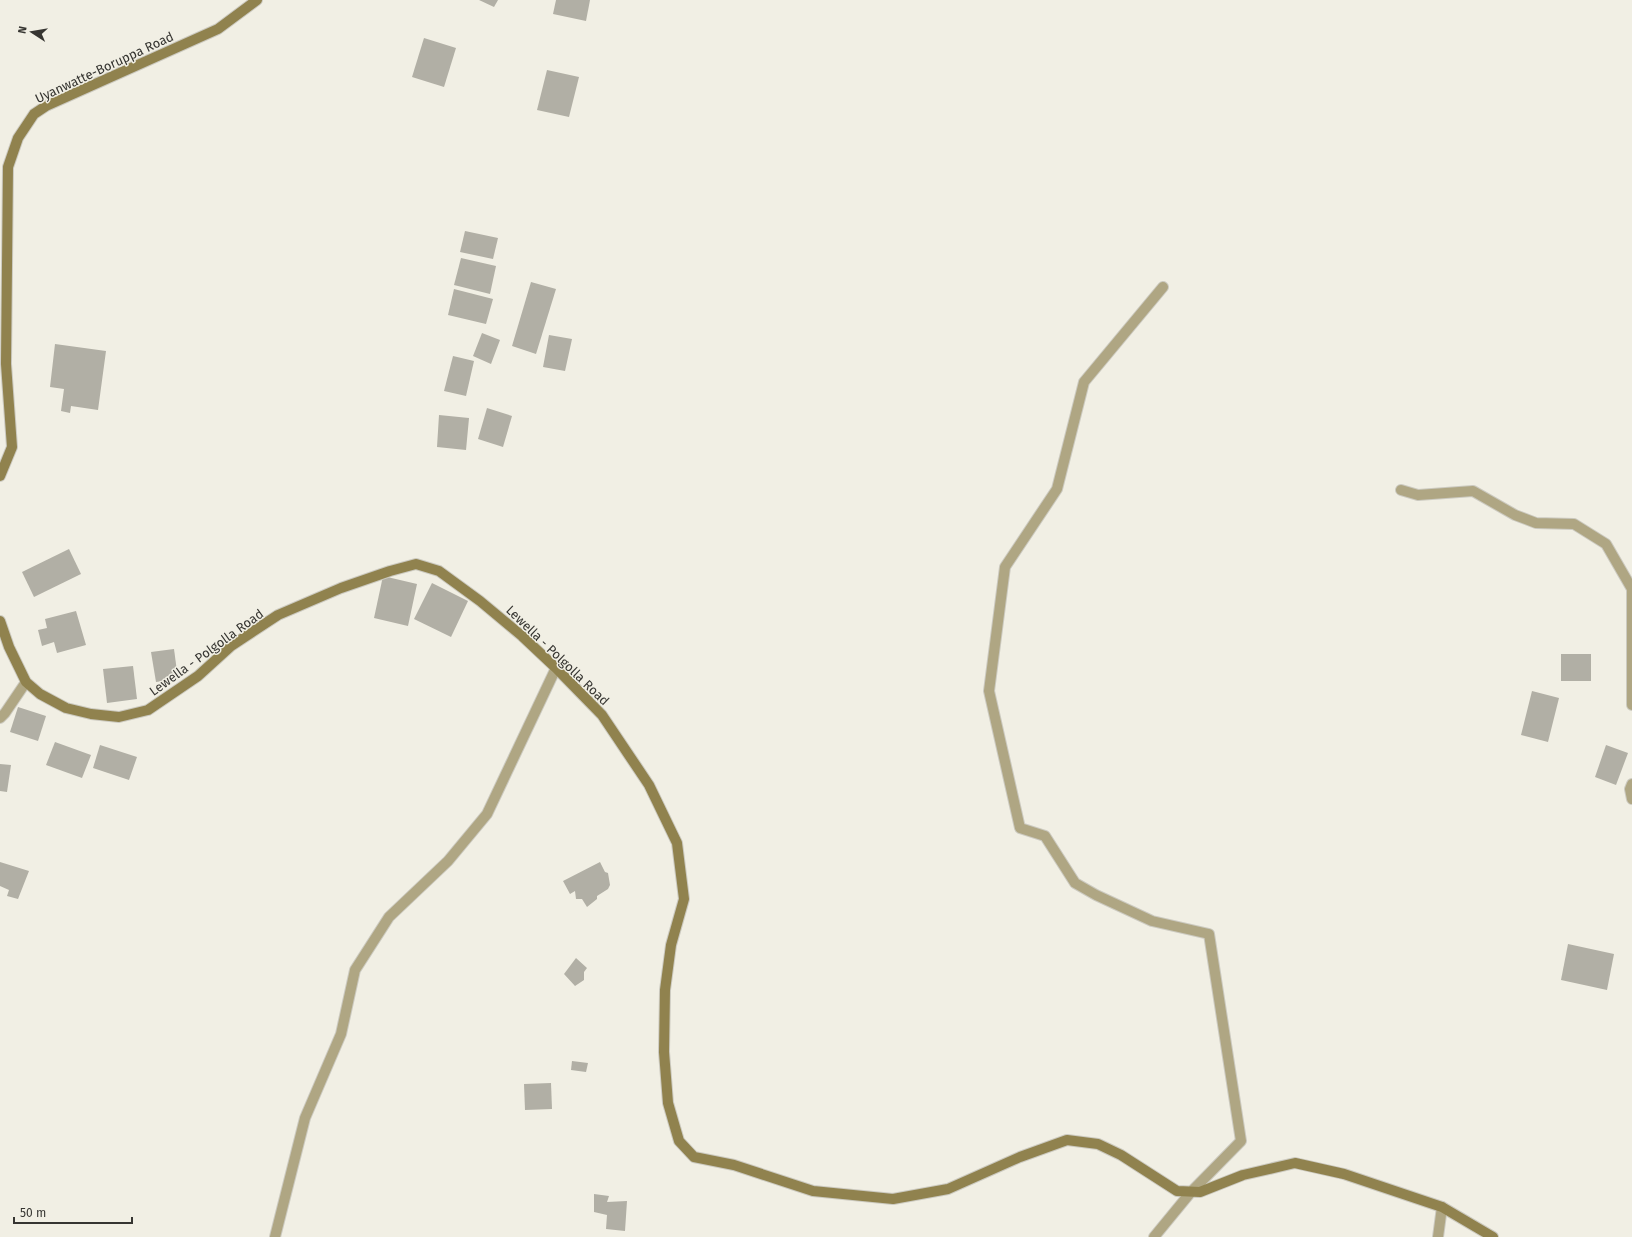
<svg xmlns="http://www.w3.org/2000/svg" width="1632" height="1237" font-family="'Fira Sans',sans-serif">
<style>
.building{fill:#b1afa5}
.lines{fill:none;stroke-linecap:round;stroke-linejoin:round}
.street-casing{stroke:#cccac0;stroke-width:12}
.secondary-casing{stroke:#cccac0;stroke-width:12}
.street{stroke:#afa683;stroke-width:10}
.secondary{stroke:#90824e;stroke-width:10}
.labels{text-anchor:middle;stroke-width:3;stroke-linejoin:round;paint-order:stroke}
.street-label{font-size:13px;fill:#363531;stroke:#f1efe4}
</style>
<rect width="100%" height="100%" fill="#f1efe4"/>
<g class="building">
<polygon points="479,0 498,0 494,7"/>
<polygon points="556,0 590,0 586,21 553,14"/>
<polygon points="424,38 456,48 444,87 412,77"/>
<polygon points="547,70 579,77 569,117 537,110"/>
<polygon points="465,231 498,238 493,259 460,252"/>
<polygon points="461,258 496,266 490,294 454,285"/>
<polygon points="531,282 556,289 536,354 512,346"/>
<polygon points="454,289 493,299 486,324 448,315"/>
<polygon points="482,333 500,340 491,364 473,356"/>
<polygon points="549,335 572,339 565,371 543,367"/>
<polygon points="55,344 106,351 98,410 71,406 70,413 61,411 64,389 50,387"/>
<polygon points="453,356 474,361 466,396 444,391"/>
<polygon points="487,408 512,416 503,447 478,439"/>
<polygon points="439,415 469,418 466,450 437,447"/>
<polygon points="69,549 81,574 34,597 22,572"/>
<polygon points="383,576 417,584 408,626 374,618"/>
<polygon points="432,583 468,601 451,637 414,619"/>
<polygon points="76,611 86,645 57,653 54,642 42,646 38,630 47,628 45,619"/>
<polygon points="174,649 178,679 156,682 151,652"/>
<rect x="1561" y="654" width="30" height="27"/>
<polygon points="133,666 137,699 107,703 103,669"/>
<polygon points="1532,691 1559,698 1548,742 1521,735"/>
<polygon points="18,707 46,716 38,741 10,732"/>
<polygon points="55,742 91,755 82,778 46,765"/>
<polygon points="100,745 137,757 129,780 93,768"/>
<polygon points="1606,745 1628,753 1616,785 1595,777"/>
<polygon points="0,764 11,765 7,792 0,791"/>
<polygon points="0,862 29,871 18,899 7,896 9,890 0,886"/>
<polygon points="600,862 605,872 608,873 610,885 608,889 597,896 597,899 587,907 582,899 576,899 575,891 570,894 563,881"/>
<polygon points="1568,944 1614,954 1607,990 1561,980"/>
<polygon points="576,958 587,968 584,972 584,980 575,986 564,974"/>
<polygon points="572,1061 588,1063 586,1072 571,1070"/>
<polygon points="551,1083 552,1109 525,1110 524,1084"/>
<polygon points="594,1194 609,1196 607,1202 627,1201 625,1231 606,1229 607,1215 594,1212"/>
</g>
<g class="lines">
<g class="street-casing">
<g id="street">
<polyline points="1401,490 1418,495 1473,491 1515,515 1536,523 1574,524 1606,544 1632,589 1632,705"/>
<polyline points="0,718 5,713 26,682"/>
<polyline points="1632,784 1630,789 1632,799"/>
<polyline points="275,1237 305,1118 341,1034 355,970 389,917 448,861 487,814 556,668"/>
<polyline points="1154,1237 1191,1192 1241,1141 1209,934 1152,921 1096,895 1075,883 1045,836 1020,828 989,691 1005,567 1057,489 1084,382 1163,287"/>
<polyline points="1438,1237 1442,1207"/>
</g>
</g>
<g class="secondary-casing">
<g id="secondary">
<polyline points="0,476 12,447 6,364 8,167 18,138 34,114 46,106 218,29 257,0"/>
<polyline points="0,621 9,647 26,682 40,694 66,708 91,714 119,717 148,710 198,676 231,646 278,615 341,588 390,571 416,564 439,571 480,601 522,636 556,668 602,715 649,785 677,843 684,899 671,945 665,990 664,1052 668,1103 679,1141 694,1157 734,1165 813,1191 893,1199 948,1189 1020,1157 1067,1140 1098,1144 1121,1155 1177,1191 1200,1192 1243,1175 1295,1163 1344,1174 1442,1207 1493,1237"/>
</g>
</g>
<use href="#street" class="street"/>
<use href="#secondary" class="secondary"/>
</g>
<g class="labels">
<g class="street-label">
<text transform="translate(104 67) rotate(-25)" y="5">Uyanwatte-Boruppa Road</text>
<text transform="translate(206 652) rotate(-36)" y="5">Lewella - Polgolla Road</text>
<text transform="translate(558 655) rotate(44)" y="5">Lewella - Polgolla Road</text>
</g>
</g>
<g transform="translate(32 32) rotate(282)" stroke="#f1efe4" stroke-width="3" paint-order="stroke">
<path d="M0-3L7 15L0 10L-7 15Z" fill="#363531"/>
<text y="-6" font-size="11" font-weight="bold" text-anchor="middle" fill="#363531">N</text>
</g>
<path d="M14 1217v6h118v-6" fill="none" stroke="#363531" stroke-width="2"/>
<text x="20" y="1217" font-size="12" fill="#363531" stroke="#f1efe4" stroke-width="3" paint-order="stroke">50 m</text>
</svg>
